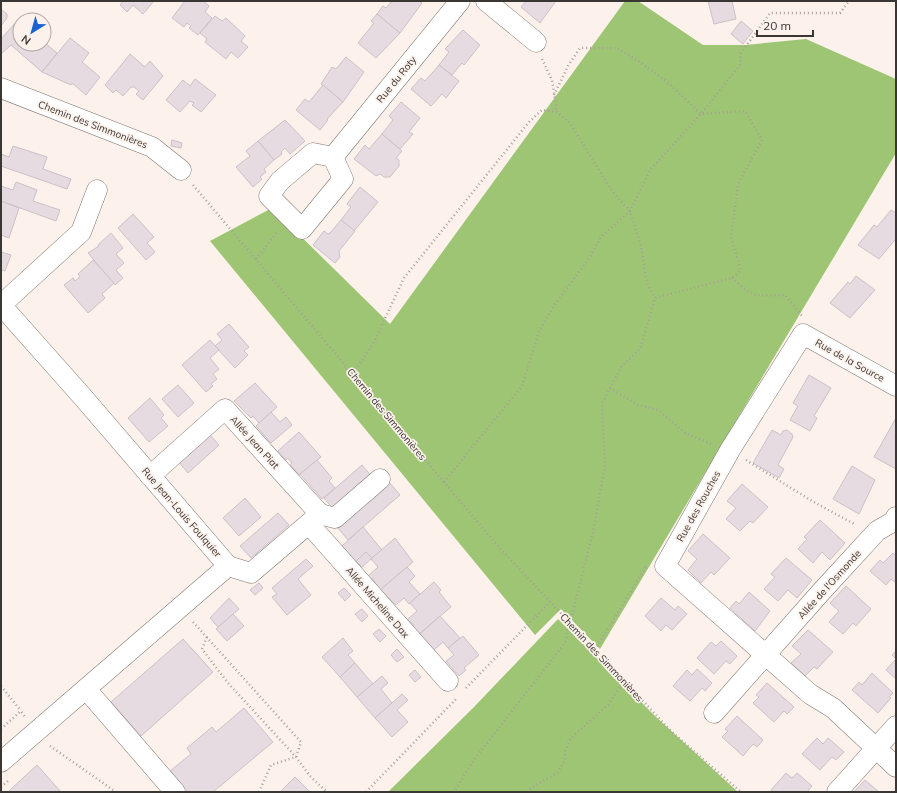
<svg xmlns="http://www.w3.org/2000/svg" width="897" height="793" font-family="Mulish,sans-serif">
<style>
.forest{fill:#9ec574}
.building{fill:#e6dbe1;stroke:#ccc1c6}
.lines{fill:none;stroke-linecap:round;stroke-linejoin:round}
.minor-casing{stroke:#807771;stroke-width:21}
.path{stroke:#a79f9b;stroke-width:2.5;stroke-dasharray:1 3;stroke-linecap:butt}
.minor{stroke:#fff;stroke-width:20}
.labels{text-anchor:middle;stroke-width:3.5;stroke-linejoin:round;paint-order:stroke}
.street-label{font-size:10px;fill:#3a3634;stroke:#fcf2eb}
</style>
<rect width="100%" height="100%" fill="#fcf2eb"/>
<g class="forest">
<polygon points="625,1 638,1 703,45 745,45 806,39 896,79 896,153 600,649 561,609 535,635 210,241 272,208 390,324"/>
<polygon points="558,619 655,716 738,792 388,792 474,707"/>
</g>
<g class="building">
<polygon points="123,1 154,1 143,14 133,5 127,12 120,5"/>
<polygon points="185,1 203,1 209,6 205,12 212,18 198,35 189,28 191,26 187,23 184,27 172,18"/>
<polygon points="395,1 419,1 422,3 400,33 377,14 383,6 386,8 391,2"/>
<polygon points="526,1 556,1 540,23 521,7"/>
<polygon points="708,1 732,1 736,19 714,24"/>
<polygon points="1,9 7,14 7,18 1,26"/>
<polygon points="377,14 400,33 376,58 358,43 374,23 371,21"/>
<polygon points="215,16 222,21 226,18 245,36 241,41 248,47 238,58 231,52 226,59 205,42 207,39 200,33"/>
<polygon points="17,21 20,23 20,44 44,44 44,42 57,53 42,72 11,45 1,54 1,39"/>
<polygon points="741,21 753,31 743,44 731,34"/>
<polygon points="463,30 480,45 464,65 462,63 452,75 439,65 449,52 445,49"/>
<polygon points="70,38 89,53 82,62 100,77 86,95 72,83 71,85 42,72"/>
<polygon points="130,54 145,67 150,61 163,76 143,100 136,94 139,91 134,87 131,87 123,96 116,90 113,93 105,85"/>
<polygon points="346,57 364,72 343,102 321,84 332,67 336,69"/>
<polygon points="439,65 459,81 446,98 442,94 431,106 411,89 421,78 425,81"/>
<polygon points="195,79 216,95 201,112 192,105 194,103 190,101 180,112 166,100 183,80 190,86"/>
<polygon points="323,85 343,102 327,119 328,120 320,130 296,110 305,99 309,102"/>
<polygon points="401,102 420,118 409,132 413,134 400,149 382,134 393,120 389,116"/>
<polygon points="285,120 305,141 290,154 285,148 281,152 282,154 274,160 258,141"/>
<polygon points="382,134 402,151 396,158 399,160 399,166 390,177 384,177 380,174 376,176 354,159 365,145 369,149"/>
<polygon points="172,140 182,143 181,148 171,146"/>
<polygon points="258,141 274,160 264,169 266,172 260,177 262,179 253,187 236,167 250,156 246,151"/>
<polygon points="13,146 47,157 43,169 71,179 67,189 1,166 1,154 9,157"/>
<polygon points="16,182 37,190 33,201 60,210 56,221 1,201 1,186 13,190"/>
<polygon points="360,187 378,202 354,231 341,220 351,207 347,204"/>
<polygon points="1,201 19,208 9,238 1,235"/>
<polygon points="891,210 896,213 896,240 894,241 879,259 858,245 874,225 877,227"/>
<polygon points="133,214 154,237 147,243 155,252 146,260 118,228"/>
<polygon points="341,220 355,231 339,251 340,257 335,263 313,245 324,231 328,234 331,232"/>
<polygon points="111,233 123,248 116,254 124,263 116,270 123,278 115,285 88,253 99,246 98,245"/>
<polygon points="1,252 11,255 5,271 1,270"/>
<polygon points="93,260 114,283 102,294 105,298 88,313 64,285 73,278 75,281 80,277 78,274"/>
<polygon points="856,276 875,290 850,318 830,303 848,282 850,284"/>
<polygon points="229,324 249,347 244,351 248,355 235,368 215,346 222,340 217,334"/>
<polygon points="210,340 219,350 210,358 219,369 213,374 217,379 211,384 213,386 206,392 182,365"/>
<polygon points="809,375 831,388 814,416 817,418 810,431 790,420 798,406 793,403"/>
<polygon points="255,383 277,407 259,423 253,416 251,418 234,401"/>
<polygon points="178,385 194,403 178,417 162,399"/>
<polygon points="150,398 164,415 161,418 168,426 149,442 128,418"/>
<polygon points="271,412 280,422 286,417 292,425 271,443 256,426"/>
<polygon points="896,418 896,469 874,457"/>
<polygon points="772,430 781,435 783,431 787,430 792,434 793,437 778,465 784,469 779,478 753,463"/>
<polygon points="299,432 321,457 299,475 290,465 292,463 288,458 286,460 278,451"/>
<polygon points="208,433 219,445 188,473 177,460"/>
<polygon points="317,460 332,478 329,481 335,488 322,499 300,474"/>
<polygon points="362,465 373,478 335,511 324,498"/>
<polygon points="852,466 875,480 859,514 833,499"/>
<polygon points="389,482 400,495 348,540 337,527"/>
<polygon points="742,484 768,507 753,523 750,521 740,531 726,519 736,508 727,501"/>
<polygon points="245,498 261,517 239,536 223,518"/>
<polygon points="278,513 289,525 251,558 240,546"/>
<polygon points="820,520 845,543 830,560 822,552 813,563 798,549 807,539 804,537"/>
<polygon points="363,527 382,550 372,558 366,552 356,562 342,546"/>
<polygon points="703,534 730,558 714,575 711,572 701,583 688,570 697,559 688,551"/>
<polygon points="395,538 413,562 380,590 372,578 371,579 368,576 378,567 371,559"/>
<polygon points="366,552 372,558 362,567 356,561"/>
<polygon points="893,553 896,555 896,583 891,579 886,585 870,571 880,560 883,563"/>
<polygon points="786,558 812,580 797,598 788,590 778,601 764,589 775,577 771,574"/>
<polygon points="306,559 313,566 298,579 311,595 287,615 272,597 277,594 272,588"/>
<polygon points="407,567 415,576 409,582 420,594 409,604 404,598 396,605 380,590"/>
<polygon points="434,582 441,590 439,592 451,607 419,634 412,626 414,625 407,620 417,611 410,603"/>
<polygon points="259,583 263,588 255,595 250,590"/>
<polygon points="846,586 871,609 856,626 853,623 843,634 829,622 839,611 830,603"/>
<polygon points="344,588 351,595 345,601 338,593"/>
<polygon points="749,592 770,611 755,631 730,608 736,601 739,604"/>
<polygon points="229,598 239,609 218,627 210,618"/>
<polygon points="661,598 675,610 678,606 687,614 672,630 666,625 661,631 645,616"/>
<polygon points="362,609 368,616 362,622 355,614"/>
<polygon points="233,614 244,626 227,641 216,629"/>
<polygon points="440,616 460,638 448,648 443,642 434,650 420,634"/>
<polygon points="379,629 386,636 380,642 373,634"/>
<polygon points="808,630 833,652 817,669 814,667 805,676 791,663 801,654 792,646"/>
<polygon points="463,636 479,655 464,668 466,670 459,676 446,661 454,655 448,648"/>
<polygon points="343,638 353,651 348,655 355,663 340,677 322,657"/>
<polygon points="183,639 213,672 141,736 111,702"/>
<polygon points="721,641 737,656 730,664 726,661 714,674 697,658 711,642 716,646"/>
<polygon points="397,649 404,657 397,662 391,655"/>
<polygon points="896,651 896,679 886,670 896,659 892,655"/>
<polygon points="355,663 373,684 357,697 340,677"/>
<polygon points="697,669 712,683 705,691 702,688 690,701 673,686 687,670 692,675"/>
<polygon points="415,670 421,677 415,682 409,675"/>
<polygon points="872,673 893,693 889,697 891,698 878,713 852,690 859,682 862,685"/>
<polygon points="382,676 388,683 381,689 392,703 375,718 357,697"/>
<polygon points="767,683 794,707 787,714 784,711 774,722 753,703 759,697 756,695"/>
<polygon points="402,694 408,700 397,710 408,722 392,737 375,718"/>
<polygon points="244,708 273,742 213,792 188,792 170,771 191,754 187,748 212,727 216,732"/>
<polygon points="737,716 763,740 757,747 753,744 743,756 722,737 728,731 725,729"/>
<polygon points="817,738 823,744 828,738 844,752 836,760 832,757 820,770 802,754"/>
<polygon points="37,765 61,792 9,792 9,791"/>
<polygon points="786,773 792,778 797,773 812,786 807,792 774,792 771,790"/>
<polygon points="295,777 310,792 280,792"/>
<polygon points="865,780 879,792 854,792"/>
</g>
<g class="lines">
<g class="minor-casing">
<g id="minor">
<polyline points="486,1 536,42"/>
<polyline points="1,88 152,147 181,170"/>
<polygon points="313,153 333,157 343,179 302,229 269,196 280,181"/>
<polyline points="333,157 460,1"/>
<polyline points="1,305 81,395 228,566 1,762"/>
<polyline points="1,305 81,232 97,190"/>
<polyline points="896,386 803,334 730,450 665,566 810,694 833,708 896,767"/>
<polyline points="150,476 225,409 320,514"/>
<polyline points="309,524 448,681"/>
<polyline points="228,566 251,573 320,514 335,518 380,479"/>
<polyline points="86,689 175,792"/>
<polyline points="714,713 821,592 877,531 894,521 896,517"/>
<polyline points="837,792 896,726"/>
</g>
</g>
<g class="path">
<polyline points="542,59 552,80 557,112"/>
<polyline points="554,95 568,66 580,48 617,48 640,62 666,81 701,114 740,65 741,53 770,13 840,13 849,1"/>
<polyline points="193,185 497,545 672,732 741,792"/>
<polyline points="256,259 278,231"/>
<path d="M732 278C739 284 747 292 756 295 759 296 779 295 785 295L802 316"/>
<polyline points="353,373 373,344 404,278 529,122 542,110 557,112 570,123 612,191 630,211 650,170 701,114 745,111 762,140 738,184 731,238 741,270 732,278 655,298 640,349 621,367 602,404 605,465 593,532 565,643 473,761 454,792"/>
<polyline points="610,388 638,405 658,410 685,433 711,444"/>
<polyline points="746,460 812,501 856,525"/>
<polyline points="444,482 522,386 539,331 553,307 590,257 601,237 630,211 641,246 647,284 655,298"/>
<polyline points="193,622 301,742 296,757 271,765 259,792"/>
<polyline points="207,637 202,649 228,683 296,757 310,776 327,792"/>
<polyline points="595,650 646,567"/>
<polyline points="1,686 21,711"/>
<polyline points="466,688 550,602"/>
<polyline points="1,729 21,711 25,717"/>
<polyline points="50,746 116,792"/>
<polyline points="1,787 8,781"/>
<polyline points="366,792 456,699"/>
<polyline points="527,792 532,787 557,773 565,761 565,751 571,738 608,705 624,681"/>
</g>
<use href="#minor" class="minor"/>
</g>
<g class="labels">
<g class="street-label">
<text transform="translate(396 79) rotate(-51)" y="4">Rue du Roty</text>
<text transform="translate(93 124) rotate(21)" y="4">Chemin des Simmonières</text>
<text transform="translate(850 360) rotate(29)" y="4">Rue de la Source</text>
<text transform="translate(387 414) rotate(50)" y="4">Chemin des Simmonières</text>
<text transform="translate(255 442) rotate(48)" y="4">Allée Jean Piat</text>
<text transform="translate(698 506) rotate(-61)" y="4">Rue des Rouches</text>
<text transform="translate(182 512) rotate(49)" y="4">Rue Jean-Louis Foulquier</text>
<text transform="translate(829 584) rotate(-48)" y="4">Allée de l'Osmonde</text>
<text transform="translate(378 602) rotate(49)" y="4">Allée Micheline Dax</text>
<text transform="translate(602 657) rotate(47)" y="4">Chemin des Simmonières</text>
</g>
</g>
<rect width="897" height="793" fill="none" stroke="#3a3634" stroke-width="4"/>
<g transform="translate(32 32) rotate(217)"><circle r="19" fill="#fcf2eb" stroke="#aea7a2"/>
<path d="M0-3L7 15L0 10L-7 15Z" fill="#1b63ce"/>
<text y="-6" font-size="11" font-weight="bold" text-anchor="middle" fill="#3a3634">N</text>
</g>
<path d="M757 30v6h56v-6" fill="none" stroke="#3a3634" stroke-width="2"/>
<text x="763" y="30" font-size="12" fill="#3a3634" stroke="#fcf2eb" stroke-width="3" paint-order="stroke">20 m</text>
</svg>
